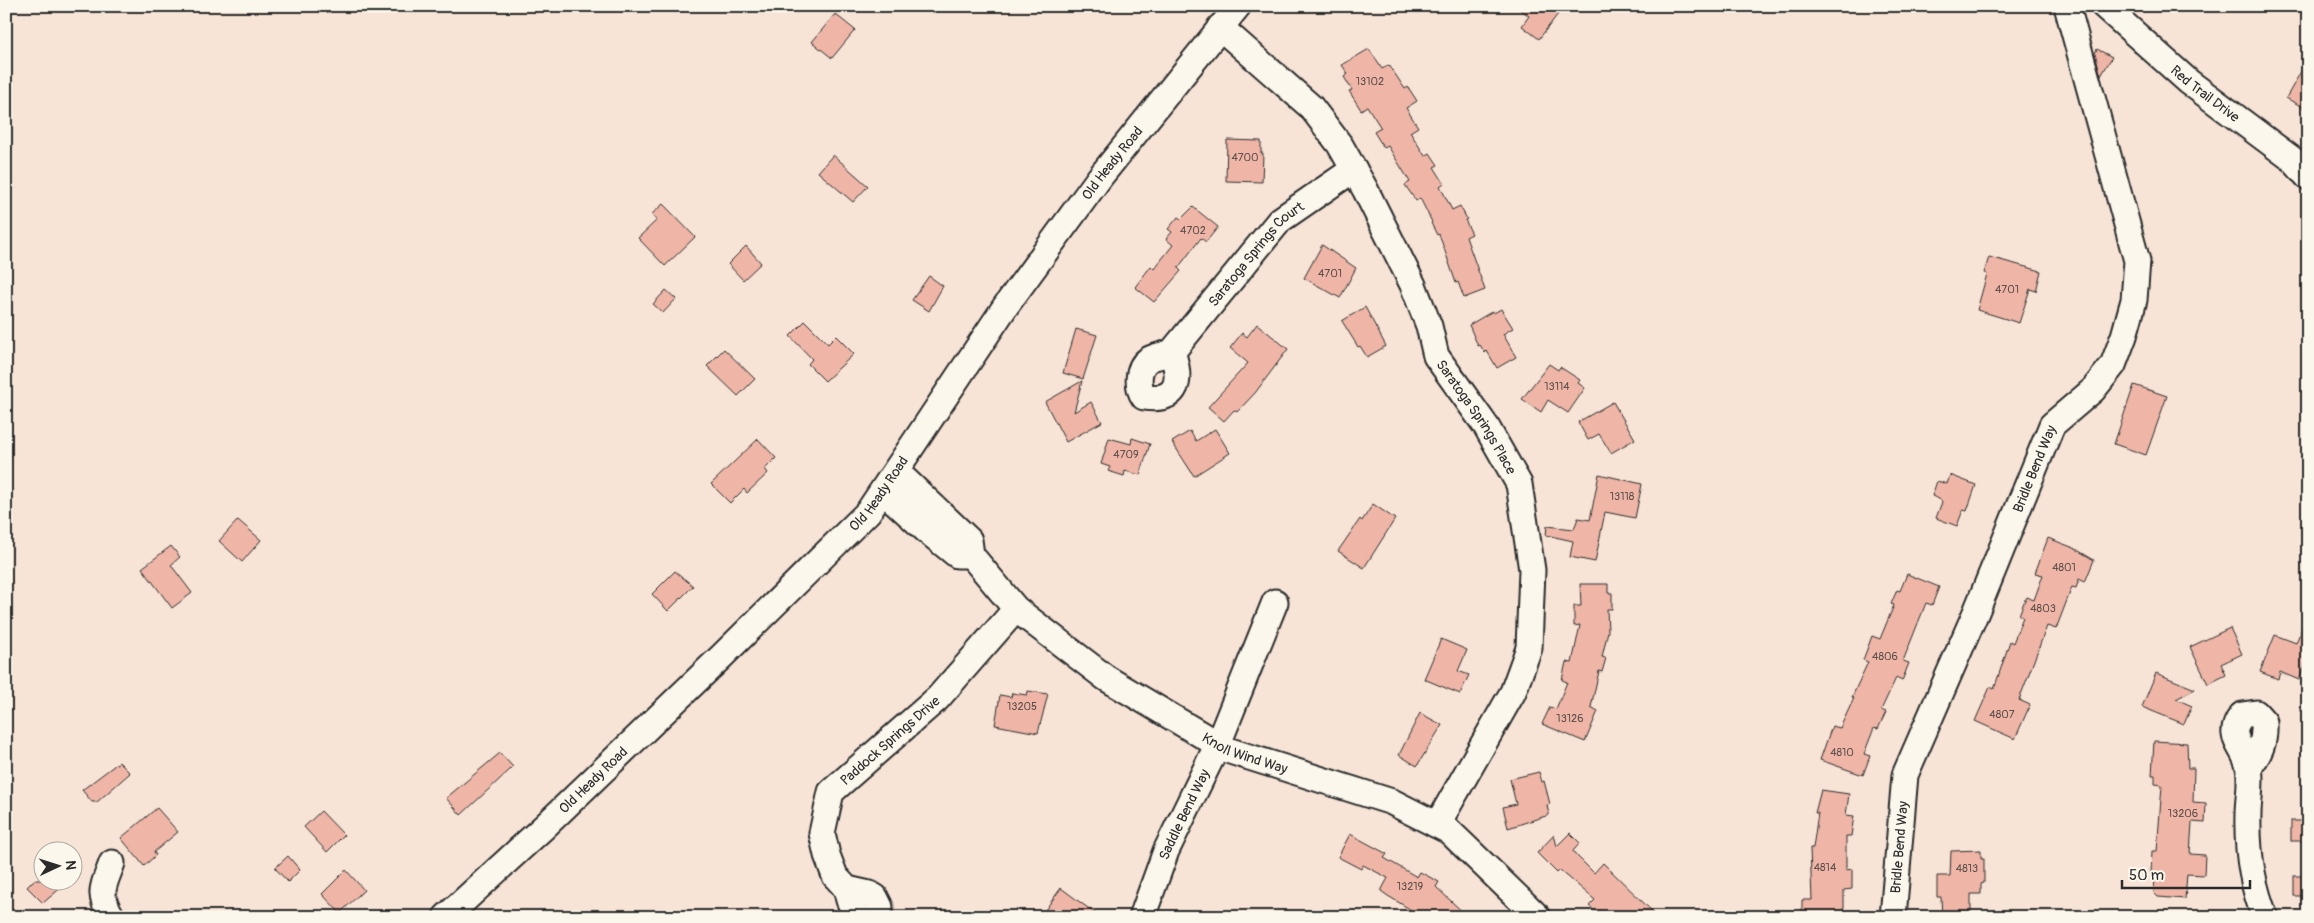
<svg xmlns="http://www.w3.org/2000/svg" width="2314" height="923" font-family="Pangolin,sans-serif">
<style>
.building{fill:#efb6a7;stroke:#2b2b2b}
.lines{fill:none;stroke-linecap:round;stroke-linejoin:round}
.minor-casing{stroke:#2b2b2b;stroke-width:29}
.minor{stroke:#fbf7ec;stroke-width:25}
.labels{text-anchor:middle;stroke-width:4;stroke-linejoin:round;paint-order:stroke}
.number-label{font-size:11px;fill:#5c4e4a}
.street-label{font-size:14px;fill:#2b2b2b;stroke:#fbf7ec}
</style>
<rect width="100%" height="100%" fill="#f7e4d7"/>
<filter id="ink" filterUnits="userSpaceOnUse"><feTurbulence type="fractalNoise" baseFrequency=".02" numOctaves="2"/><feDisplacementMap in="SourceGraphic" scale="10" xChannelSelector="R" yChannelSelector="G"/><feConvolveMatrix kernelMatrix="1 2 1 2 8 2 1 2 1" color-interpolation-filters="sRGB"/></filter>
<g filter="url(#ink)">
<g class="building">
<polygon points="1516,6 1564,6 1539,39 1522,26 1529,16"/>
<polygon points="835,14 855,30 832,58 812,42"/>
<polygon points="1369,49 1382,69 1389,65 1405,89 1408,87 1417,101 1406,108 1418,127 1410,132 1425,156 1430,153 1438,165 1434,167 1444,183 1440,186 1452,210 1460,206 1467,219 1465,220 1472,234 1466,237 1485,290 1464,298 1458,282 1456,283 1439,234 1437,235 1431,223 1432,222 1420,198 1416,201 1405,185 1410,182 1388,146 1384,148 1374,132 1381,128 1367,106 1361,110 1349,91 1352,90 1344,77 1348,74 1342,65"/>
<polygon points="2097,49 2112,57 2101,76 2095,53"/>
<polygon points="2308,59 2308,110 2286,98"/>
<polygon points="1227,140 1261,141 1261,153 1263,153 1262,182 1226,181"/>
<polygon points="833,155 868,186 853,202 818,172"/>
<polygon points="663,204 695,237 665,266 638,238 657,220 652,214"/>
<polygon points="1193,207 1218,227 1206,242 1201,238 1178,268 1181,271 1154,302 1135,287 1151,266 1154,269 1173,245 1166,239 1172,232 1168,229 1178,217 1181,219"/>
<polygon points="1322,245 1356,268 1340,298 1304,278"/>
<polygon points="746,246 761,263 743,280 728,264"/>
<polygon points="1989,257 2041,271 2036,291 2030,289 2019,323 1977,310 1987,274 1984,273"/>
<polygon points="929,276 943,286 929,311 912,300"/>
<polygon points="666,290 676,299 663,313 653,304"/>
<polygon points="1365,307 1386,346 1367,357 1360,346 1358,347 1342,321"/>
<polygon points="1501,309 1513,328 1503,334 1516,357 1497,368 1487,351 1485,353 1480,345 1478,346 1469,325 1493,311 1494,313"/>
<polygon points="805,321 828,344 836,336 854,354 825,381 808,364 812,359 790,336"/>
<polygon points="1257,324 1288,349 1255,393 1237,412 1234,410 1224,421 1208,407 1248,363 1230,348 1242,333 1247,337"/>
<polygon points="1076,329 1097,335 1083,379 1063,373"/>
<polygon points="724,349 755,379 738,396 707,366"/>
<polygon points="1549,364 1558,370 1560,367 1580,380 1578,383 1585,388 1568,413 1548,400 1541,412 1522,399"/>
<polygon points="1082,381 1074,412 1091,402 1102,422 1066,442 1045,402"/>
<polygon points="2134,385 2167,396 2146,455 2114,444"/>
<polygon points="1613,402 1635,439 1611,453 1599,434 1588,440 1578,422"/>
<polygon points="1215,429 1230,453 1194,476 1172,442 1190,431 1196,441"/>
<polygon points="1109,438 1131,444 1132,438 1150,444 1140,475 1125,471 1124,476 1108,471 1110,467 1101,464"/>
<polygon points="758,439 776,458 765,469 768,473 747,493 744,489 730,503 711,484"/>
<polygon points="1599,474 1642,484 1635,518 1605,512 1595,562 1570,557 1573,541 1546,535 1547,526 1574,529 1578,518 1590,520"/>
<polygon points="1950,475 1976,485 1967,511 1963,510 1957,526 1936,518 1942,502 1941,500 1932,496 1937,481 1947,484"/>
<polygon points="1373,504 1395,519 1364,568 1338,551 1360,519 1362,521"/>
<polygon points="238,520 261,540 242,562 219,541"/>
<polygon points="2048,538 2074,548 2094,560 2085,582 2079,579 2076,588 2072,587 2056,629 2047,626 2019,700 2030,705 2015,739 1975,721 1990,687 1994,689 2010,641 2013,643 2023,617 2019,615 2026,597 2034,600 2043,575 2035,573"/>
<polygon points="171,546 180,557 171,565 192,593 172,608 142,568"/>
<polygon points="675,571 693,586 668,611 652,594"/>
<polygon points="1907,574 1939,587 1932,605 1926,603 1903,661 1909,663 1902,681 1896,678 1881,710 1886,712 1878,729 1874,728 1864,754 1870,756 1863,775 1820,760 1832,726 1840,728 1854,698 1852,697 1868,662 1863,660 1872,636 1880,639 1894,605 1891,604 1897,590 1900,591"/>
<polygon points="1580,584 1608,584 1608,593 1612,593 1612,609 1607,609 1608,631 1602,657 1606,658 1602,672 1599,671 1591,707 1598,711 1585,742 1542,724 1550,707 1556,709 1567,682 1562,680 1566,662 1572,663 1580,625 1574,626 1574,606 1581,606"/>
<polygon points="2307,615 2308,658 2299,680 2280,672 2278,679 2260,672 2275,635 2296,643"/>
<polygon points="2230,628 2242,654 2221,664 2226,675 2208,684 2190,647"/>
<polygon points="1441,639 1467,650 1458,671 1469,675 1460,694 1424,679"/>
<polygon points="2156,673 2195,689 2176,699 2192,706 2184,724 2142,707"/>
<polygon points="1028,691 1048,694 1038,733 995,725 1000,695 1011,697 1012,693 1027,695"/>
<polygon points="1420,713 1442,725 1417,766 1399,755"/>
<polygon points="2154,741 2187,743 2188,768 2194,768 2193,802 2206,803 2205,823 2192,822 2190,854 2205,855 2204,875 2187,874 2185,899 2158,897 2154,893 2155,874 2151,873 2152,851 2157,851 2162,785 2155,784 2155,775 2152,775"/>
<polygon points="500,753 513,767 461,815 446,798"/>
<polygon points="119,762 130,773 97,802 92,802 82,790"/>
<polygon points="1539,772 1542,782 1544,781 1550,804 1547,805 1549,815 1508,828 1503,807 1516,804 1510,779"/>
<polygon points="1821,790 1849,794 1846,815 1854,816 1851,836 1846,836 1846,870 1852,869 1852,889 1844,890 1844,917 1802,917 1802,900 1812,900 1810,848 1813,848 1818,813 1815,813"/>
<polygon points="157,808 178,832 154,852 156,855 144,866 121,838"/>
<polygon points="321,811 344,835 327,852 304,827"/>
<rect x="2291" y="821" width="17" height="20"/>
<polygon points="1570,833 1580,843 1573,851 1576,855 1594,873 1603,863 1658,917 1601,917 1589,906 1595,900 1560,870 1557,873 1537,853 1554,835 1557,846"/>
<polygon points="1350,834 1387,854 1384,858 1417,877 1420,872 1439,882 1436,887 1468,917 1423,917 1388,896 1381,891 1388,878 1363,865 1361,869 1338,857"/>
<polygon points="1981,850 1981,859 1984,859 1984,883 1981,884 1981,894 1971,894 1971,917 1942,917 1941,897 1937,897 1937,876 1950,876 1951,851"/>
<polygon points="288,856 300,870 288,882 275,868"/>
<polygon points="346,870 364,890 340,913 322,894"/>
<rect x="2294" y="876" width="14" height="20"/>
<polygon points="34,880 70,880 43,903 27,887"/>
<polygon points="1061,888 1100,917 1040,917"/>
</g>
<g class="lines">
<g class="minor-casing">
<g id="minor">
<path id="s1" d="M2104 6 2189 82 2292 159 2308 177"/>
<path id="s2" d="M1220 27 1311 107 1340 145 1365 189 1413 285 1429 326 1436 356 1486 426 1519 484 1532 570 1529 648 1513 692 1437 825"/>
<path id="s3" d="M1172 352C1182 380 1179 402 1144 397 1137 387 1137 368 1148 360 1154 356 1165 355 1172 352L1280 220 1354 169"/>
<path id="s4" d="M896 471 969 540 971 555 1016 609 1106 678 1227 750 1392 802 1449 831 1538 917"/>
<polyline points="883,491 926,530 957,555 971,555"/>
<path d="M2249 767C2261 752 2265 741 2264 722L2256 713 2242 715C2224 738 2245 746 2249 768 2252 782 2248 800 2248 814 2247 850 2251 883 2265 917"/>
<path d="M112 863C103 888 97 893 112 917"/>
<polyline points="846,888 849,900 857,917"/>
<path id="s5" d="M446 917 545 826 722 656 868 512 1005 307 1100 177 1238 6"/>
<path id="s6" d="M877 917 880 907 875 897 869 894 847 889 835 876 827 855 822 833 831 792 938 698 1016 609"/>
<path id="s7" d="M1142 917 1166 851 1218 744 1275 602"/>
<path id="s8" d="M1893 917 1905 775 1976 612 2052 425 2093 390 2113 365 2124 336 2134 300 2137 261 2067 6"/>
</g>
</g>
<use href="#minor" class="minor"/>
</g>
</g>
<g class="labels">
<g class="number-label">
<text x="1370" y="85">13102</text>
<text x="1245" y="161">4700</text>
<text x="1193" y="234">4702</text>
<text x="1330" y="277">4701</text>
<text x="2007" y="293">4701</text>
<text x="1557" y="390">13114</text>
<text x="1126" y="458">4709</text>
<text x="1622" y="500">13118</text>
<text x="2064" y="571">4801</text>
<text x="2043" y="612">4803</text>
<text x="1885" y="660">4806</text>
<text x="1022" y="710">13205</text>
<text x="2002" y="718">4807</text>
<text x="1570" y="722">13126</text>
<text x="1842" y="756">4810</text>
<text x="2183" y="817">13206</text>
<text x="1825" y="871">4814</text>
<text x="1967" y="872">4813</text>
<text x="1410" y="890">13219</text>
</g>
<g class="street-label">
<text dy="5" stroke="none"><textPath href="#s1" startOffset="134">Red Trail Drive</textPath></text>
<text dy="5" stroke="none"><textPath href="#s5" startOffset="1011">Old Heady Road</textPath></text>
<text dy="5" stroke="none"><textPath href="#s3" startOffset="266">Saratoga Springs Court</textPath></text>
<text dy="5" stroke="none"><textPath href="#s2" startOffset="475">Saratoga Springs Place</textPath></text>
<text dy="5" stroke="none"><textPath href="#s8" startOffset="475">Bridle Bend Way</textPath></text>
<text dy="5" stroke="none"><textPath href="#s5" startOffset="606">Old Heady Road</textPath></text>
<text dy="5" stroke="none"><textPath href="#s6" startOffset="234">Paddock Springs Drive</textPath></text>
<text dy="5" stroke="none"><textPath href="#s4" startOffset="458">Knoll Wind Way</textPath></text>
<text dy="5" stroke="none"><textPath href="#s5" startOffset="201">Old Heady Road</textPath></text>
<text dy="5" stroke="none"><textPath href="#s7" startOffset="111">Saddle Bend Way</textPath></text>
<text dy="5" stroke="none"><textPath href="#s8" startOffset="70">Bridle Bend Way</textPath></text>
</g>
</g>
<rect width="2314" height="923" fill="none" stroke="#fbf7ec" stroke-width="25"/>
<rect x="12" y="12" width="2289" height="898" fill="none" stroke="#2b2b2b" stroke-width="2" filter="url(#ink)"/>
<g transform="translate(58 866) rotate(86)"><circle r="24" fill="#fbf7ec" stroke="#a8a59f"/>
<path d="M0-4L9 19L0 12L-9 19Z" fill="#2b2b2b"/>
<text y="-8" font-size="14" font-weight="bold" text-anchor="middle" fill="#2b2b2b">N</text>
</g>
<path d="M2122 880v8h128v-8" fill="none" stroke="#2b2b2b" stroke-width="2.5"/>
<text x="2129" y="880" font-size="15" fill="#2b2b2b" stroke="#fbf7ec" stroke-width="4" paint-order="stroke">50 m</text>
</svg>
